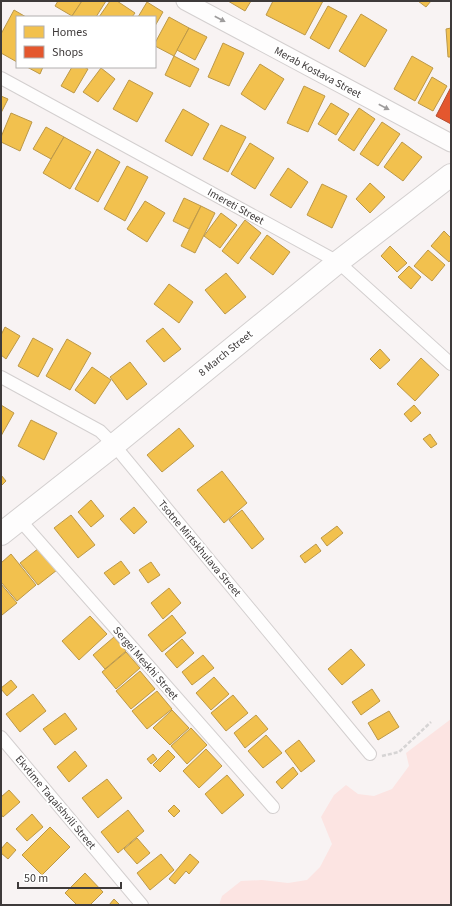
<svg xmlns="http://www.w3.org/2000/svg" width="452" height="906" font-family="'Source Sans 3',sans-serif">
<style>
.green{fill:#fce4e2}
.homes{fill:#f2c14e;stroke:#bc9848}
.shops{fill:#e4572e;stroke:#b24e32}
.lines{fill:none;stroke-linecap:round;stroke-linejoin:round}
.street-casing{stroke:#d3cfcf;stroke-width:14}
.secondary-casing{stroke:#d3cfcf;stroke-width:19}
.highway-casing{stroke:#d3cfcf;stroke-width:24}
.path{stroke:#d6d4d4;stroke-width:2.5;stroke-dasharray:4 2;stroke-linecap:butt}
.street{stroke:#fefdfd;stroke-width:12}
.secondary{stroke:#fefdfd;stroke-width:17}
.highway{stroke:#fefdfd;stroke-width:22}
.oneway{fill:#9e9c9c}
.labels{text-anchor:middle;stroke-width:4;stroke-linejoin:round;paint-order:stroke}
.street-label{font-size:11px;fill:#3e3a3a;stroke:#fff}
</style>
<rect width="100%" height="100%" fill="#f8f3f3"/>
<polygon class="green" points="451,719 451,905 219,905 222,896 241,881 262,880 288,883 307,880 320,867 332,844 321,817 334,795 346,785 358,794 374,796 392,789 409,766 406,753"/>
<g class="homes">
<polygon points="58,1 82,1 72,16 55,6"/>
<polygon points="82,1 106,1 96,17 74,17 72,16"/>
<polygon points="110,1 117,1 135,13 132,17 99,17"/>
<polygon points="228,1 251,1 245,11"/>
<polygon points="273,1 323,1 305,35 266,15"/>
<polygon points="418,1 431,1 426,7"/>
<polygon points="147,2 163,12 155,26 155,17 138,17"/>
<polygon points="328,6 347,16 329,49 310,38"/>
<polygon points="14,10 26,17 17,17 17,62 1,53 1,34"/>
<polygon points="361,14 387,30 365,67 339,51"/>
<polygon points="169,17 189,28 174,56 155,46 155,43"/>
<polygon points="189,28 207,37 195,60 177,50"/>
<polygon points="451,28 451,57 448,57 446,29"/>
<polygon points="223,43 244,53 229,86 208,77"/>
<polygon points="174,56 199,69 190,87 165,75"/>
<polygon points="412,56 433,68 415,101 394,89"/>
<polygon points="260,64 284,79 265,110 241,94"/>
<polygon points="27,67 43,67 40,74"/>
<polygon points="72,67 84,67 88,69 74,93 61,86"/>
<polygon points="101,68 115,79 98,102 83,92"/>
<polygon points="432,77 447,86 433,111 418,103"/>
<polygon points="129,80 153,93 137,122 113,109"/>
<polygon points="304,86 325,96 308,132 287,123"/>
<polygon points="1,96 8,99 1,113"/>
<polygon points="331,103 349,114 336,135 318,124"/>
<polygon points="359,108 375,119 354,151 338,140"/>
<polygon points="183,109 209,124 192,156 165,141"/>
<polygon points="11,113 32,122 20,151 1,142 1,137"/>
<polygon points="382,122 400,134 378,166 360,154"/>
<polygon points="221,125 246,137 228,172 203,159"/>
<polygon points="46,127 64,137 51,159 33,149"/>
<polygon points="64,137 91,152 70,189 43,173"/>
<polygon points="402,142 422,157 403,181 384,167"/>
<polygon points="250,143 274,158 255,189 231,174"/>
<polygon points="97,149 120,162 98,202 75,189"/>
<polygon points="127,166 148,177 125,221 104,209"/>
<polygon points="288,168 308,182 291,208 270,195"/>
<polygon points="370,183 385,197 370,213 356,199"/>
<polygon points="322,184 347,196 332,228 307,215"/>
<polygon points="184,198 201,206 189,229 173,221"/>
<polygon points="145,201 165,213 147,242 127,229"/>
<polygon points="201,206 215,213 195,253 181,246"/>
<polygon points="221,213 237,225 220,248 204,236"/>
<polygon points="245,220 261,233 238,264 222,251"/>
<polygon points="444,231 451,238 451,259 449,262 431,246"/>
<polygon points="267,235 290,252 273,275 250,258"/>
<polygon points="390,246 407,263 397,272 381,256"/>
<polygon points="428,250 445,265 432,281 414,266"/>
<polygon points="409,266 421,277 411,289 398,277"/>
<polygon points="226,273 246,297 225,314 205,290"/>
<polygon points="169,284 193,302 179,323 154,304"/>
<polygon points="5,327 20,336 6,359 1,355 1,335"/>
<polygon points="163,328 181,349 164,362 146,341"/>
<polygon points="33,338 53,349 38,377 18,366"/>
<polygon points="67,339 91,353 70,390 46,376"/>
<polygon points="380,349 390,360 380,369 370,359"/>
<polygon points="421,358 439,375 415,401 397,384"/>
<polygon points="130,362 147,384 127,400 110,377"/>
<polygon points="92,367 111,380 95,404 75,390"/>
<polygon points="1,405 14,413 1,436"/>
<polygon points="414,405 421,413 411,422 404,414"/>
<polygon points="31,420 57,433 44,460 18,446"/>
<polygon points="179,428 194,446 162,472 147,455"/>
<polygon points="430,434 437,444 431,448 423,439"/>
<polygon points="222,471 247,503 224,523 197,490"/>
<polygon points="1,475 6,481 1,486"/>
<polygon points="91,500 104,516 91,527 78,512"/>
<polygon points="134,507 147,522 134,534 120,519"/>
<polygon points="242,510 264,539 252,549 229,520"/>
<polygon points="71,515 95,545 78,558 54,528"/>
<polygon points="337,526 343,533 327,546 321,538"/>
<polygon points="316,544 321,551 305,563 300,556"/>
<polygon points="39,548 57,570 38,585 20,563"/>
<polygon points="11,554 36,585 17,601 1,582 1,563"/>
<polygon points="121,561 130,573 114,585 104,573"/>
<polygon points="151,562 160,575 148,583 139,570"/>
<polygon points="1,584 17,603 2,615 1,614"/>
<polygon points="169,588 181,603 163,619 151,603"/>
<polygon points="172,615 186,633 162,652 148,635"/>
<polygon points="90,616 107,634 79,660 62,641"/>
<polygon points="114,637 126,651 105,669 93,655"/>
<polygon points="182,639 194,653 177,668 165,654"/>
<polygon points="351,649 365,665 342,685 328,669"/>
<polygon points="126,652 140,668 116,689 102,672"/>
<polygon points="203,655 214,668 192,685 182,672"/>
<polygon points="140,671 155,689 131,709 116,691"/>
<polygon points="214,677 229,694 211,710 196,693"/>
<polygon points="11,680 17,687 7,696 1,689 1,688"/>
<polygon points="372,689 380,701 361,715 352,702"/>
<polygon points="157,691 172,709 147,729 132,711"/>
<polygon points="33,694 46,711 20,732 6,714"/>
<polygon points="233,695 248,713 226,731 211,713"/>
<polygon points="172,710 189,728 170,745 153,728"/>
<polygon points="389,711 399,727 378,740 368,723"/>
<polygon points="65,713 77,729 55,745 43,729"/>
<polygon points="256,715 268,729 245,748 234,733"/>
<polygon points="191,728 207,745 187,764 171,746"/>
<polygon points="266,735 282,753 263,768 248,751"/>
<polygon points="299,740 315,761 301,772 285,751"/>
<polygon points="206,749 222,766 199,788 183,771"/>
<polygon points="168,750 175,757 160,772 153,765"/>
<polygon points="75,751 87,766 69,782 57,767"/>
<polygon points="153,754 157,759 151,764 147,759"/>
<polygon points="293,767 298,774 282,789 276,782"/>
<polygon points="227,775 244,795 222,814 205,794"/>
<polygon points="107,779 122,798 98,818 82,798"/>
<polygon points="9,790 20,802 3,817 1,814 1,797"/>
<polygon points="174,805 180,811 174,817 168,811"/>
<polygon points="128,810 144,831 118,853 101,832"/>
<polygon points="32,814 43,827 27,841 16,829"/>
<polygon points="50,827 70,847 42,875 22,855"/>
<polygon points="137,838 150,853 137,864 124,849"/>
<polygon points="7,842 16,850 8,859 1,853 1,849"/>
<polygon points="161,854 174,870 150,890 137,873"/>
<polygon points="190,854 199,862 189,874 186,871 175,884 169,879"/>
<polygon points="85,873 103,892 90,905 77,905 65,893"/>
<polygon points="114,899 120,905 109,905"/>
</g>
<polygon class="shops" points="451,87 451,124 436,116"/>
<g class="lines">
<g class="street-casing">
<g id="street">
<polyline points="1,78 338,262 451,364"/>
<polyline points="1,377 100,431 114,445 370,754"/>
<polyline points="19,519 273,807"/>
<polyline points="1,737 142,905"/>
</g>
</g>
<g class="secondary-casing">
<polyline id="secondary" points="185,1 451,143"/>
</g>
<g class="highway-casing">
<polyline id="highway" points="1,534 114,445 338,262 451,175"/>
</g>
<polyline class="path" points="382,756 399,752 431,722"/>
<use href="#street" class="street"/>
<use href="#secondary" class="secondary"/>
<use href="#highway" class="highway"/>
</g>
<defs><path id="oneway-solid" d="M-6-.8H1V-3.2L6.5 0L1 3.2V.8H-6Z"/></defs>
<g class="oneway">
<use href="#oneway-solid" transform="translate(220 19) rotate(28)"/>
<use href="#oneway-solid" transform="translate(384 107) rotate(28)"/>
</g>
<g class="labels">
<g class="street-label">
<text transform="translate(318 72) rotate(28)" y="4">Merab Kostava Street</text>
<text transform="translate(236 206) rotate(29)" y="4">Imereti Street</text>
<text transform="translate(225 353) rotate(-39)" y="4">8 March Street</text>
<text transform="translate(200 548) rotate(50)" y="4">Tsotne Mirtskhulava Street</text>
<text transform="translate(146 663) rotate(49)" y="4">Sergei Meskhi Street</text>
<text transform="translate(56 802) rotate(50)" y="4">Ekvtime Taqaishvili Street</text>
</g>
</g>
<rect width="452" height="906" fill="none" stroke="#3e3a3a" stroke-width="4"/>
<rect x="16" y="16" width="140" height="52" fill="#ffffff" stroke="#b2b0b0"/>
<rect x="24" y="26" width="20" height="12" fill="#f2c14e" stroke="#b2b0b0"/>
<text x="52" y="36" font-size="12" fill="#3e3a3a">Homes</text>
<rect x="24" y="46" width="20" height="12" fill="#e4572e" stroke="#b2b0b0"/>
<text x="52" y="56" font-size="12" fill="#3e3a3a">Shops</text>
<path d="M18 882v6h103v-6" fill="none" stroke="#3e3a3a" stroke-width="2"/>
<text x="24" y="882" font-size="12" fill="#3e3a3a" stroke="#ffffff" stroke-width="3" paint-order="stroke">50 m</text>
</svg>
